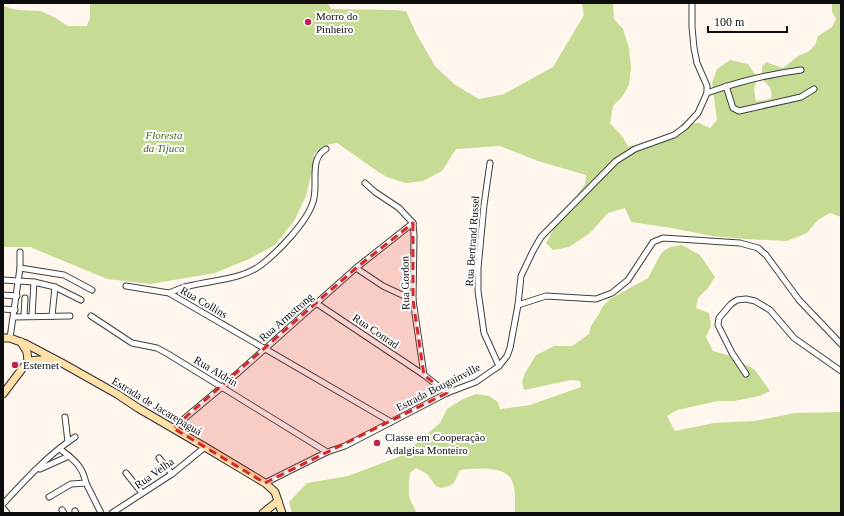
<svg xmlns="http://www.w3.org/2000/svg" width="844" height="516" font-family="'Times New Roman',serif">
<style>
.forest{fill:#c6dc95}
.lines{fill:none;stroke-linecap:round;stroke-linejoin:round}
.street-casing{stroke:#404040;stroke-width:7}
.secondary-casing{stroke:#2f2f2f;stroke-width:9}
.street{stroke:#fff;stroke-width:5}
.secondary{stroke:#ffe0a9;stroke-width:7}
.marked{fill:#d62828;fill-opacity:0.2;stroke:#d62828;stroke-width:3;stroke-dasharray:8 5;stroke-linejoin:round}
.poi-dot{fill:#c12151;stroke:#fff;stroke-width:1.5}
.labels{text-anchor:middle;stroke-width:4;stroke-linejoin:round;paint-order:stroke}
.poi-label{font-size:11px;fill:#0d0d0d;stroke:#fff;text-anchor:start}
.park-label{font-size:11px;font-style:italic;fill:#3e671c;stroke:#fff}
.street-label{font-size:11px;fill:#0d0d0d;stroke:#fff}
</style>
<rect width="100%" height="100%" fill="#fff7ee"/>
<g class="forest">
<path d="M90 3H328L331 9 393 10 406 11 416 33 435 66 454 84 479 99 504 94 553 67 584 15 582 3H613L614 19 623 29 629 48 631 68 629 85 622 97 613 106 610 123 622 136 628 146 655 142 676 133 682 123H699L710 128 717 120 712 83 717 69 730 60 748 64 757 77 754 90 756 101 766 100 771 98C773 84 765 86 762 77 762 74 762 70 762 67L766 62 783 68 798 56 808 52 815 45 818 36 832 27 836 19 832 12V3H841V217L830 213 818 220 807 233 787 241 745 239 712 236 671 228 631 222 625 208 608 213 590 233 569 247 553 250 546 243 557 223 585 184 586 175 538 161 500 146 456 149 442 171 423 181 405 183 387 177 377 171 337 143 326 145 314 154 313 167 306 196 294 221 275 245 249 259 215 273 150 284 107 279 30 247H3V6L17 10 41 11 54 17 68 26H87L90 18Z"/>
<path d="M682 245 700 255 715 277 708 288 698 298 696 308 709 313 711 326 706 337 713 351 731 356 755 370 770 391 760 396 734 401H718L677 410 667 416 675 431 714 423 754 421 795 413 841 412V513H515C515 503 516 490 512 481 506 465 474 468 460 470L454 483 449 486 441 488 436 486 427 474 416 468 410 473C408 491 407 496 417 513H292L289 502 307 483 348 476 401 456 440 423 447 409 463 399 476 394 489 396 498 402 500 409 530 405 581 387 580 381 571 380 524 390 522 382 525 373 536 355 554 346H572L589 334 591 326 599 314 603 306 610 299 648 278 662 252 670 247Z"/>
</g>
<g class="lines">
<g class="street-casing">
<g id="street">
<polyline points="726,86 733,108 739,111 801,97 814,89"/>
<path d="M707 93C737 82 769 74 801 70"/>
<polyline points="490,163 484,205 478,268 478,291 484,333 499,366"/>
<polyline points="365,183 375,192 399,208 413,223 414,236 413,300 424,375 447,393"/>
<polyline points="20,268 20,252"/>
<polyline points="356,268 383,286 413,300"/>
<polyline points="3,280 34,282 55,287 81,300"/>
<polyline points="126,286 169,293 391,422"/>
<path d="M169 293C175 291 182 287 189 286 212 280 241 280 261 265 278 252 307 222 313 202 319 185 308 159 326 149"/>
<polyline points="3,295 17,296"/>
<polyline points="316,303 424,375"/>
<polyline points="518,305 546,296 596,299 612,293 628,280 653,242 663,238 740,243 758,248 766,255 799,300 841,344"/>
<polyline points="3,309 15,310"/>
<polyline points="24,316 25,298"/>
<polyline points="32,316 34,282"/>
<polyline points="52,316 55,287"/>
<polyline points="91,316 132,343 157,348 168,354 327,452"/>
<polyline points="14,317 70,316"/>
<polyline points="10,338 20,268 64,275 92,290"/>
<polyline points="746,374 732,353 718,325 719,318 731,304 737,300 746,299 755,301 770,310 794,338 841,371"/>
<polyline points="65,417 68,442"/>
<polyline points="173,428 222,387 356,268 413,223"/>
<path d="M60 449C73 459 82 465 86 483"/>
<polyline points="159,458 172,474"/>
<polyline points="40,469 69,456"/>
<polyline points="126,473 142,493"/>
<polyline points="265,483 327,452 345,446 447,393 476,382 499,366 507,356 510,348 518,305 521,276 533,251 541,237 616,161 635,149 674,135 685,127 698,113 707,93 707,86 697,63 694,48 692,27 692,3"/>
<polyline points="49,497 71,484 86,483 101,513"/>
<path d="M3 504C25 480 48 455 75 437"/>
<polyline points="3,508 7,513"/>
<polyline points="62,510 64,513"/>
<polyline points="75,511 76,513"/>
<polyline points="112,513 172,474 205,447"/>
</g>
</g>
<g class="secondary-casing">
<g id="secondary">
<polyline points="3,338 10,338 26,344 62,363 117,394 138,408 205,447 265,483 275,492 282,513"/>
<polyline points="21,342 27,352 28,361"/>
<polyline points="3,394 28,361 51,359"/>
<polyline points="263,513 278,501"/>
</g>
</g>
<use href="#street" class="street"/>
<use href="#secondary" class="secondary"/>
</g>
<path class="marked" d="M413 223V300L424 375 447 393 265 483 173 428 356 268Z"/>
<g class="poi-dot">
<circle cx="308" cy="22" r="4"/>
<circle cx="15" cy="365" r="4"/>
<circle cx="377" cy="443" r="4"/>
</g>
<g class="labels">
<g class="poi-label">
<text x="316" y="20">Morro do<tspan x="316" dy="13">Pinheiro</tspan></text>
<text x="23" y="369">Esternet</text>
<text x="385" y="441">Classe em Cooperação<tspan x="385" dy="13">Adalgisa Monteiro</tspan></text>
</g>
<g class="park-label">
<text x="164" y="139">Floresta<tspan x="164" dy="13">da Tijuca</tspan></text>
</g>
<g class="street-label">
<text transform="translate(472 241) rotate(-86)" y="4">Rua Bertrand Russel</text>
<text transform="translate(405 283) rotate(-91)" y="4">Rua Gordon</text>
<text transform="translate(204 302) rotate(30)" y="4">Rua Collins</text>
<text transform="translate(286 317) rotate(-41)" y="4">Rua Armstrong</text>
<text transform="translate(376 331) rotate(34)" y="4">Rua Conrad</text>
<text transform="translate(216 371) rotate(31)" y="4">Rua Aldrin</text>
<text transform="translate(438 387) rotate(-27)" y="4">Estrada Bougainville</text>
<text transform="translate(157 406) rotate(31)" y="4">Estrada de Jacarepaguá</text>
<text transform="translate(154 473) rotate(-35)" y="4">Rua Velha</text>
</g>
</g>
<rect width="844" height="516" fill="none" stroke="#0d0d0d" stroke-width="8"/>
<path d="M708 26v6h79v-6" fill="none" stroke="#0d0d0d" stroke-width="2"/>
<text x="714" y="26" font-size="12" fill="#0d0d0d" stroke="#ffffff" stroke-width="3" paint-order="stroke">100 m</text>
</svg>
